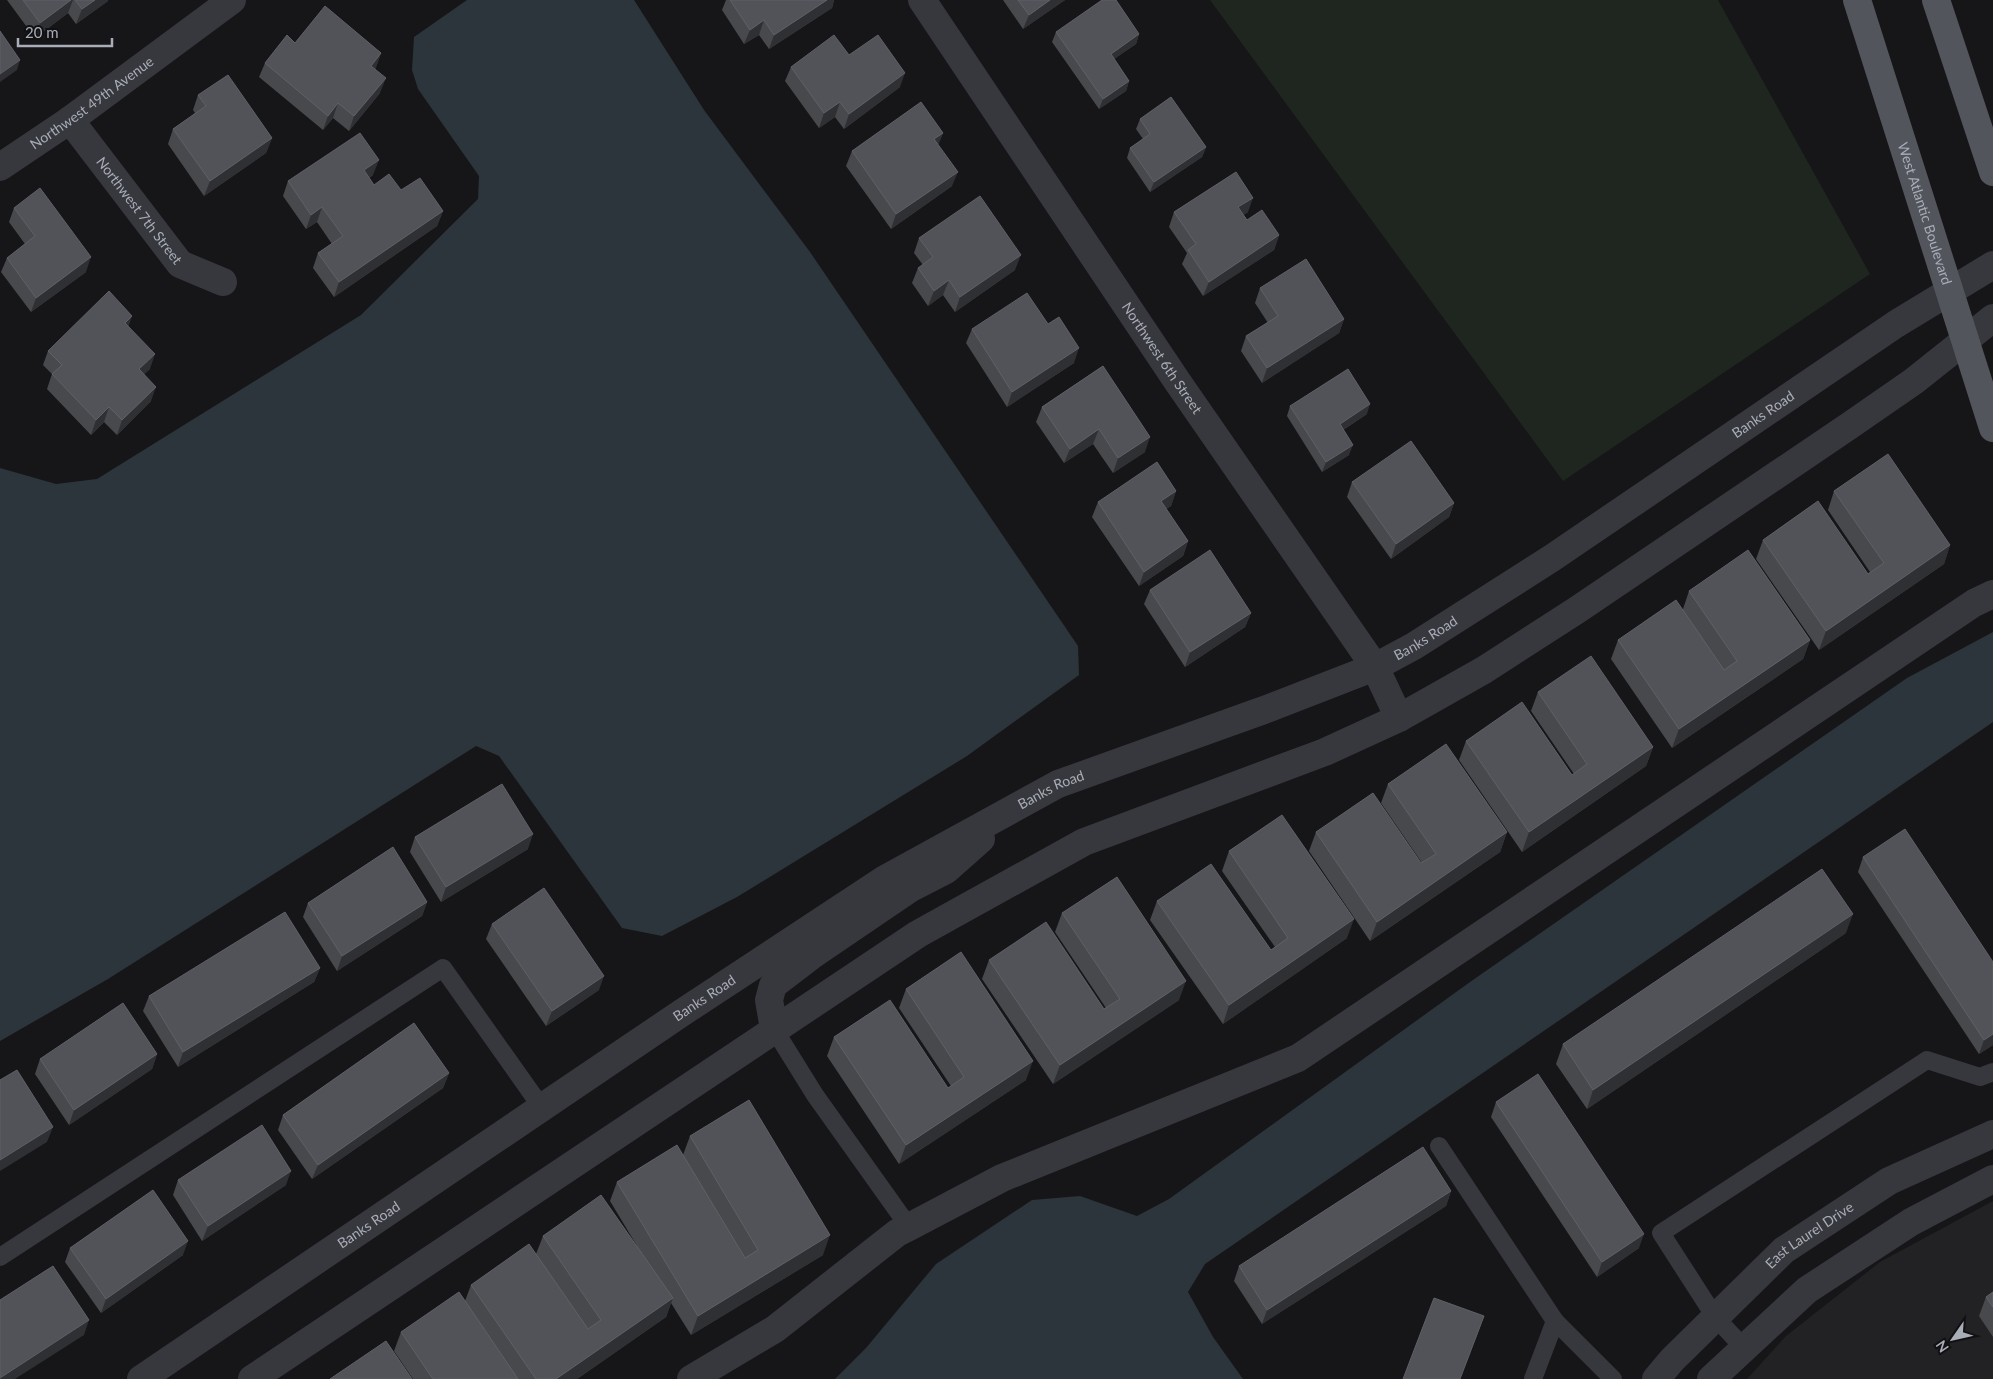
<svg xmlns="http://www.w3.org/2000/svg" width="1993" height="1379" font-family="Lato,sans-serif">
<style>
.built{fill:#222225}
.green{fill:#1e261f}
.water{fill:#2c353c}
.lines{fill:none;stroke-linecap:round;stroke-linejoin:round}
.service{stroke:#37383d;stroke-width:18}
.minor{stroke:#37383d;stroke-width:28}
.tertiary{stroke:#37383d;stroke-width:28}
.primary{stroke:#53555c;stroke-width:28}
.wall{fill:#47494d}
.shaded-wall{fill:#2f3033}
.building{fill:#525359;stroke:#5f6168}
.labels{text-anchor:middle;stroke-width:4.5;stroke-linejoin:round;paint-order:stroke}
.street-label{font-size:14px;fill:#a8adb8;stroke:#111113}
</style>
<rect width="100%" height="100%" fill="#161618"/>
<polygon class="built" points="1993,1201 1993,1379 1747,1379 1786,1336 1880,1262"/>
<polygon class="green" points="1210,0 1718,0 1870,274 1563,481"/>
<g class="water">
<polygon points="467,0 634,0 704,110 810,252 1078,646 1079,675 967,756 737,897 662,936 622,928 499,756 476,746 108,979 0,1041 0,468 56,484 97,479 361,315 478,199 479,176 418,89 412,70 414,37"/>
<polygon points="1993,632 1993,722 1205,1264 1188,1292 1213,1337 1243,1379 835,1379 866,1348 936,1264 1032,1200 1080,1196 1137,1216 1169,1199 1470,982 1907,678"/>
</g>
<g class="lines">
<g class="service">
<polyline points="774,1029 815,1095 909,1227"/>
<polyline points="1439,1146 1555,1321"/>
<polyline points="0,1257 443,968 542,1108"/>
<polyline points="1744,1348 1715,1317 1661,1233 1927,1060 1980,1077 1993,1072"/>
<polyline points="1533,1379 1555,1321 1613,1379"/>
</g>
<g class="minor">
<path id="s1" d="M922 0 1177 381 1375 667 1399 718"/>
<path id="s2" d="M70 120 180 264 223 282"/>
<path id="s3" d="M0 167 70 120 232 0"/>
<polyline points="691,1379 775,1329 897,1233 909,1227 1002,1178 1298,1058 1974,603 1993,594"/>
<path id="s4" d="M1656 1379 1672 1360 1784 1250 1889 1181 1993 1134"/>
<polyline points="1711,1379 1807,1290 1911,1222 1993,1179"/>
</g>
<g class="tertiary">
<polyline points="774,1029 769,1000 773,985 811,956 911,888 946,870 981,839"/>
<path id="s5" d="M141 1379 686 1010 885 879 1058 784 1264 710 1375 667 1414 646 1552 558 1896 324 1993 265"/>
<polyline points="252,1379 918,934 1084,842 1325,752 1399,718 1484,670 1577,610 1849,426 1914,381 1993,318"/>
</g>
<g class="primary">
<path id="s6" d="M1857 0 1993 428"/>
<polyline points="1936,0 1993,172"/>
</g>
</g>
<g class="wall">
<polygon points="7,0 108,0 108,1 76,24 68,13 35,38"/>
<polygon points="726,0 834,0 832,8 769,49 759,35 744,44 722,10"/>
<polygon points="1003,0 1065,0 1023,29"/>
<polygon points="1056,32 1139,34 1136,44 1114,59 1129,81 1126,91 1099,109 1052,42"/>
<polygon points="295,43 381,53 375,69 380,93 349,131 333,118 323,130 259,77 265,63"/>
<polygon points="849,55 900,87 844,129 835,117 819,128 785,81 791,67"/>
<polygon points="198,95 272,138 266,153 204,196 168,144 173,129 195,113 193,110"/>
<polygon points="1140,119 1206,147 1202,157 1150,192 1127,158 1130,148 1143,139 1136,129"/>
<polygon points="943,133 938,145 952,186 891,229 846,166 852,151"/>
<polygon points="373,175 369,178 374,185 401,190 443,211 437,226 334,297 313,268 318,253 332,244 317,222 306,229 283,196 288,181"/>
<polygon points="14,208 86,272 31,312 1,272 7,258 25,244 9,222"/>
<polygon points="1174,212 1248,212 1243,215 1247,220 1279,235 1274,250 1203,296 1182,264 1187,253 1169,227"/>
<polygon points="919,238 1015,270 955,312 943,295 928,306 912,283 918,268 923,265 914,253"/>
<polygon points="1260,288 1344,319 1339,333 1262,383 1241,351 1246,336 1268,323 1255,303"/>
<polygon points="128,327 150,369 144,374 151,401 117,435 104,422 91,435 47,389 52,374 43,365 48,351"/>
<polygon points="972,329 1074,363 1007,407 966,343"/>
<polygon points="1103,366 1145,452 1113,473 1093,444 1064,463 1036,422 1042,407"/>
<polygon points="1290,406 1367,414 1343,430 1349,455 1322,472 1287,416"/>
<polygon points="1352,482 1454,503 1449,517 1391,559 1347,497"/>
<polygon points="1176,491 1171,506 1166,509 1188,541 1183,556 1139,586 1092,517 1098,502"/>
<polygon points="1834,491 1950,545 1944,564 1819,650 1756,559 1763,540 1868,574 1870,572 1828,510"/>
<polygon points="1150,590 1251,613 1245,627 1185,667 1144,604"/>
<polygon points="1689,591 1810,640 1803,659 1672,748 1611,659 1618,640 1683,609"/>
<polygon points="1538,692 1653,747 1646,766 1522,852 1459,760 1466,741 1572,775 1574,774 1531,711"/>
<polygon points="1388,784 1507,832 1500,852 1370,941 1309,851 1316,832 1421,863 1422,863 1381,803"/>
<polygon points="415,837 528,849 441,902 410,852"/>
<polygon points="1229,851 1347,938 1223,1024 1150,920 1157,901 1271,950 1275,947 1222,871"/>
<polygon points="1863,857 1993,962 1993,1045 1979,1054 1858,872"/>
<polygon points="427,902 422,916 337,971 303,917 308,903"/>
<polygon points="1062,913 1179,1000 1053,1084 982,979 989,960 1104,1009 1106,1008 1055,932"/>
<polygon points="492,924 599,990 546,1026 486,939"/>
<polygon points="1846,933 1587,1109 1556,1064 1563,1044"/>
<polygon points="320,968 314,982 178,1067 143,1011 149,996"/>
<polygon points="906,989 1026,1080 899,1164 827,1056 834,1037 948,1088 951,1086 899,1008"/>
<polygon points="157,1054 152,1069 69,1125 35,1074 40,1059"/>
<polygon points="449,1073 443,1088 312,1179 278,1130 283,1115"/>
<polygon points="1496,1102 1639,1248 1597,1277 1491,1117"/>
<polygon points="690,1136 823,1255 691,1335 671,1303 666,1317 577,1379 413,1379 394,1351 401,1332 465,1301 471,1285 536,1254 543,1236 637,1246 610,1201 617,1182 683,1155"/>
<polygon points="178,1180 286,1185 202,1241 173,1195"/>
<polygon points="1451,1191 1446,1206 1262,1324 1234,1281 1239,1266"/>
<polygon points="70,1248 183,1255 101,1313 65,1262"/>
<polygon points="1993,1292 1993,1337 1979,1316 1986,1297"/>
</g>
<g class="shaded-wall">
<polygon points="71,0 73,0 68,13 35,38 40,23"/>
<polygon points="95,0 108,0 108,1 76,24 82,9"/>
<polygon points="827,0 834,0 832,8 769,49 774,35"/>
<polygon points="1050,0 1065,0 1023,29 1029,15"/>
<polygon points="764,20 759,35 744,44 750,30"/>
<polygon points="1139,34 1136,44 1107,64 1111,54"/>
<polygon points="381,53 376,68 366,80 371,66"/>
<polygon points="20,60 17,70 0,82 0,74"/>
<polygon points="905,73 900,87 844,129 849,114"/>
<polygon points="386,78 380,93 349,131 354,116"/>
<polygon points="1129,81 1126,91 1099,109 1103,99"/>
<polygon points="840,102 835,117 819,128 824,113"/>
<polygon points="338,103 333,118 323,130 328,116"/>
<polygon points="943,133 937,147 934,139"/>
<polygon points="272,138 266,153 204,196 210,181"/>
<polygon points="1206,147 1202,157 1150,192 1154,182"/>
<polygon points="379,160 373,175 358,185 364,170"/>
<polygon points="958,172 952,186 891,229 896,214"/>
<polygon points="1253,198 1248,212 1233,222 1238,207"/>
<polygon points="322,207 317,222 306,229 311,215"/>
<polygon points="443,211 437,226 334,297 339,282"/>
<polygon points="1279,235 1274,250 1203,296 1209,282"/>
<polygon points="1021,255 1015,270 955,312 960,297"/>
<polygon points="91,257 86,272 31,312 36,298"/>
<polygon points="949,280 943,295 928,306 934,291"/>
<polygon points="132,316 127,331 125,323"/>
<polygon points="1344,319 1339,333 1262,383 1267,368"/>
<polygon points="1079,348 1074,363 1007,407 1012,392"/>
<polygon points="155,354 150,369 134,384 139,369"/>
<polygon points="156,387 151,401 117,435 122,420"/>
<polygon points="1370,404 1367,414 1336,434 1340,424"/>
<polygon points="109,407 104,422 91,435 96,420"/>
<polygon points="1099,429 1093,444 1064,463 1070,449"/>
<polygon points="1150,437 1145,452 1113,473 1118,458"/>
<polygon points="1353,445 1349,455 1322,472 1326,462"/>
<polygon points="1176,491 1171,506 1156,516 1161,501"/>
<polygon points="1454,503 1449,517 1391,559 1396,544"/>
<polygon points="1188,541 1183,556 1139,586 1144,572"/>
<polygon points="1950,545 1944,564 1819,650 1826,631"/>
<polygon points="1251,613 1245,627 1185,667 1190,652"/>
<polygon points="1810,640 1803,659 1672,748 1679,729"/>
<polygon points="1653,747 1646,766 1522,852 1529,832"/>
<polygon points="1507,832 1500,852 1370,941 1377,922"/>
<polygon points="533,834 528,849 441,902 446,887"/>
<polygon points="427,902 422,916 337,971 342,956"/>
<polygon points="1853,914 1846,933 1587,1109 1593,1090"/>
<polygon points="1354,919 1347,938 1223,1024 1229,1005"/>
<polygon points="320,968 314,982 178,1067 183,1052"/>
<polygon points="604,976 599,990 546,1026 552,1011"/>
<polygon points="1186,981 1179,1000 1053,1084 1060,1065"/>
<polygon points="1993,1034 1993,1045 1979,1054 1984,1040"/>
<polygon points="157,1054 152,1069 69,1125 74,1110"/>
<polygon points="1033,1061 1026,1080 899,1164 906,1145"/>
<polygon points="449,1073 443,1088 312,1179 318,1165"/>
<polygon points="53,1127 47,1142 0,1171 0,1160"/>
<polygon points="291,1171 286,1185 202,1241 208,1226"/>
<polygon points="1451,1191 1446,1206 1262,1324 1267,1310"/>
<polygon points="1644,1234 1639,1248 1597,1277 1602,1262"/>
<polygon points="830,1235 823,1255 691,1335 698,1316"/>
<polygon points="188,1241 183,1255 101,1313 106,1299"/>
<polygon points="673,1298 666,1317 577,1379 556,1379"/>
<polygon points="89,1320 84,1335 15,1379 0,1379 0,1378"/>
</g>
<g class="building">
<polygon points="23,0 71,0 40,23"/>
<polygon points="75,0 95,0 82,9"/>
<polygon points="730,0 827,0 774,35 764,20 750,30"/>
<polygon points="1018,0 1050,0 1029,15"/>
<polygon points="1102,0 1116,0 1139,34 1111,54 1129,81 1103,99 1056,32"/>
<polygon points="325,6 381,53 371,66 386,78 354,116 338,103 328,116 265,63 287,35 295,43"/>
<polygon points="0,31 20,60 0,74"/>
<polygon points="834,35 849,55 878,35 905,73 849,114 840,102 824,113 791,67"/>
<polygon points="228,75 272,138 210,181 173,129 206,106 198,95"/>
<polygon points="1171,97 1206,147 1154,182 1130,148 1150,134 1140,119"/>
<polygon points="921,102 943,133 934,139 958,172 896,214 852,151"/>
<polygon points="360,133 379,160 364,170 374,185 389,174 401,190 420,178 443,211 339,282 318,253 343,236 322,207 311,215 288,181"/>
<polygon points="1236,172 1253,198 1238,207 1247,220 1262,210 1279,235 1209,282 1188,250 1196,244 1174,212"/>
<polygon points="40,188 91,257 36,298 7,258 35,236 14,208"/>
<polygon points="980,196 1021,255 960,297 949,280 934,291 918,268 933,257 919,238"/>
<polygon points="1306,259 1344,319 1267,368 1246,336 1278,316 1260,288"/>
<polygon points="109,291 132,316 125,323 155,354 139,369 156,387 122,420 109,407 96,420 52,374 62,365 48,351"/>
<polygon points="1027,293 1048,324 1059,317 1079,348 1012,392 972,329"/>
<polygon points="1103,366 1150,437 1118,458 1099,429 1070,449 1042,407"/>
<polygon points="1348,369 1370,404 1340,424 1353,445 1326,462 1290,406"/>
<polygon points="1411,441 1454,503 1396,544 1352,482"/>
<polygon points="1888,454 1950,545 1826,631 1763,540 1818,501 1868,574 1884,563 1834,491"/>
<polygon points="1157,462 1176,491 1161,501 1188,541 1144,572 1098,502"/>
<polygon points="1210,550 1251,613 1190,652 1150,590"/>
<polygon points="1748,550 1810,640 1679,729 1618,640 1676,600 1724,670 1737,661 1689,591"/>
<polygon points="1591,656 1653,747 1529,832 1466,741 1522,702 1572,775 1587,764 1538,692"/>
<polygon points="1446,744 1507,832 1377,922 1316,832 1373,793 1421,863 1436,854 1388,784"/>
<polygon points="502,784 533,834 446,887 415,837"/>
<polygon points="1282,815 1354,919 1229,1005 1157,901 1211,864 1271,950 1288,938 1229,851"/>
<polygon points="1905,829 1993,962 1993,1034 1984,1040 1863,857"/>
<polygon points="393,847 427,902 342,956 308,903"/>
<polygon points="1822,869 1853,914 1593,1090 1563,1044"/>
<polygon points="1117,877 1186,981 1060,1065 989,960 1046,922 1104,1009 1120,999 1062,913"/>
<polygon points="544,888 604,976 552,1011 492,924"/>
<polygon points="285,912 320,968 183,1052 149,996"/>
<polygon points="961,952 1033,1061 906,1145 834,1037 890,1000 948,1088 964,1077 906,989"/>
<polygon points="123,1003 157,1054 74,1110 40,1059"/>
<polygon points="414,1023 449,1073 318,1165 283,1115"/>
<polygon points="17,1070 53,1127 0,1160 0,1080"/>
<polygon points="1538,1074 1644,1234 1602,1262 1496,1102"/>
<polygon points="749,1100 830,1235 698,1316 617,1182 677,1145 745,1258 758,1250 690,1136"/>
<polygon points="262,1125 291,1171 208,1226 178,1180"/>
<polygon points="1423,1147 1451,1191 1267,1310 1239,1266"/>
<polygon points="153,1190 188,1241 106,1299 70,1248"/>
<polygon points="601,1195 673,1298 556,1379 536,1379 471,1285 529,1244 588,1329 601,1320 543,1236"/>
<polygon points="53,1266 89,1320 0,1378 0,1300"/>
<polygon points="459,1292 518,1379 433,1379 401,1332"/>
<polygon points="1993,1292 1993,1307 1986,1297"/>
<polygon points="1434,1298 1484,1316 1460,1379 1403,1379"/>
<polygon points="386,1341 412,1379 330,1379"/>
</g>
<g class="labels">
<g class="street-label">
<text dy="5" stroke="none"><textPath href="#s3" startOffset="112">Northwest 49th Avenue</textPath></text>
<text dy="5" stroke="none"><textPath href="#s2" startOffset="114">Northwest 7th Street</textPath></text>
<text dy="5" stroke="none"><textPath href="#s6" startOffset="224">West Atlantic Boulevard</textPath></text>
<text dy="5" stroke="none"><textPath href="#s1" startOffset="431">Northwest 6th Street</textPath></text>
<text dy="5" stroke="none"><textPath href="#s5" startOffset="1895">Banks Road</textPath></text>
<text dy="5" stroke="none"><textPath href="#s5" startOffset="1490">Banks Road</textPath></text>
<text dy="5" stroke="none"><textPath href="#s5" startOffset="1085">Banks Road</textPath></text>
<text dy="5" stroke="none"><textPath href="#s5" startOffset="680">Banks Road</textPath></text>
<text dy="5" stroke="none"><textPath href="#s5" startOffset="275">Banks Road</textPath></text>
<text dy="5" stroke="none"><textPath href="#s4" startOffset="211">East Laurel Drive</textPath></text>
</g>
</g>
<g transform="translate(1953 1339) rotate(236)" stroke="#111113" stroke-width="4" paint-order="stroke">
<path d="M0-4L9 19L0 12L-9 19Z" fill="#a8adb8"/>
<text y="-8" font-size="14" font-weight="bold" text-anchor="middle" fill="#a8adb8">N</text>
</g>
<path d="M18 38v8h94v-8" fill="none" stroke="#a8adb8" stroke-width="2.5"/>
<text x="25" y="38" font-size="15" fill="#a8adb8" stroke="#111113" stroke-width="4" paint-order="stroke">20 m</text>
</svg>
